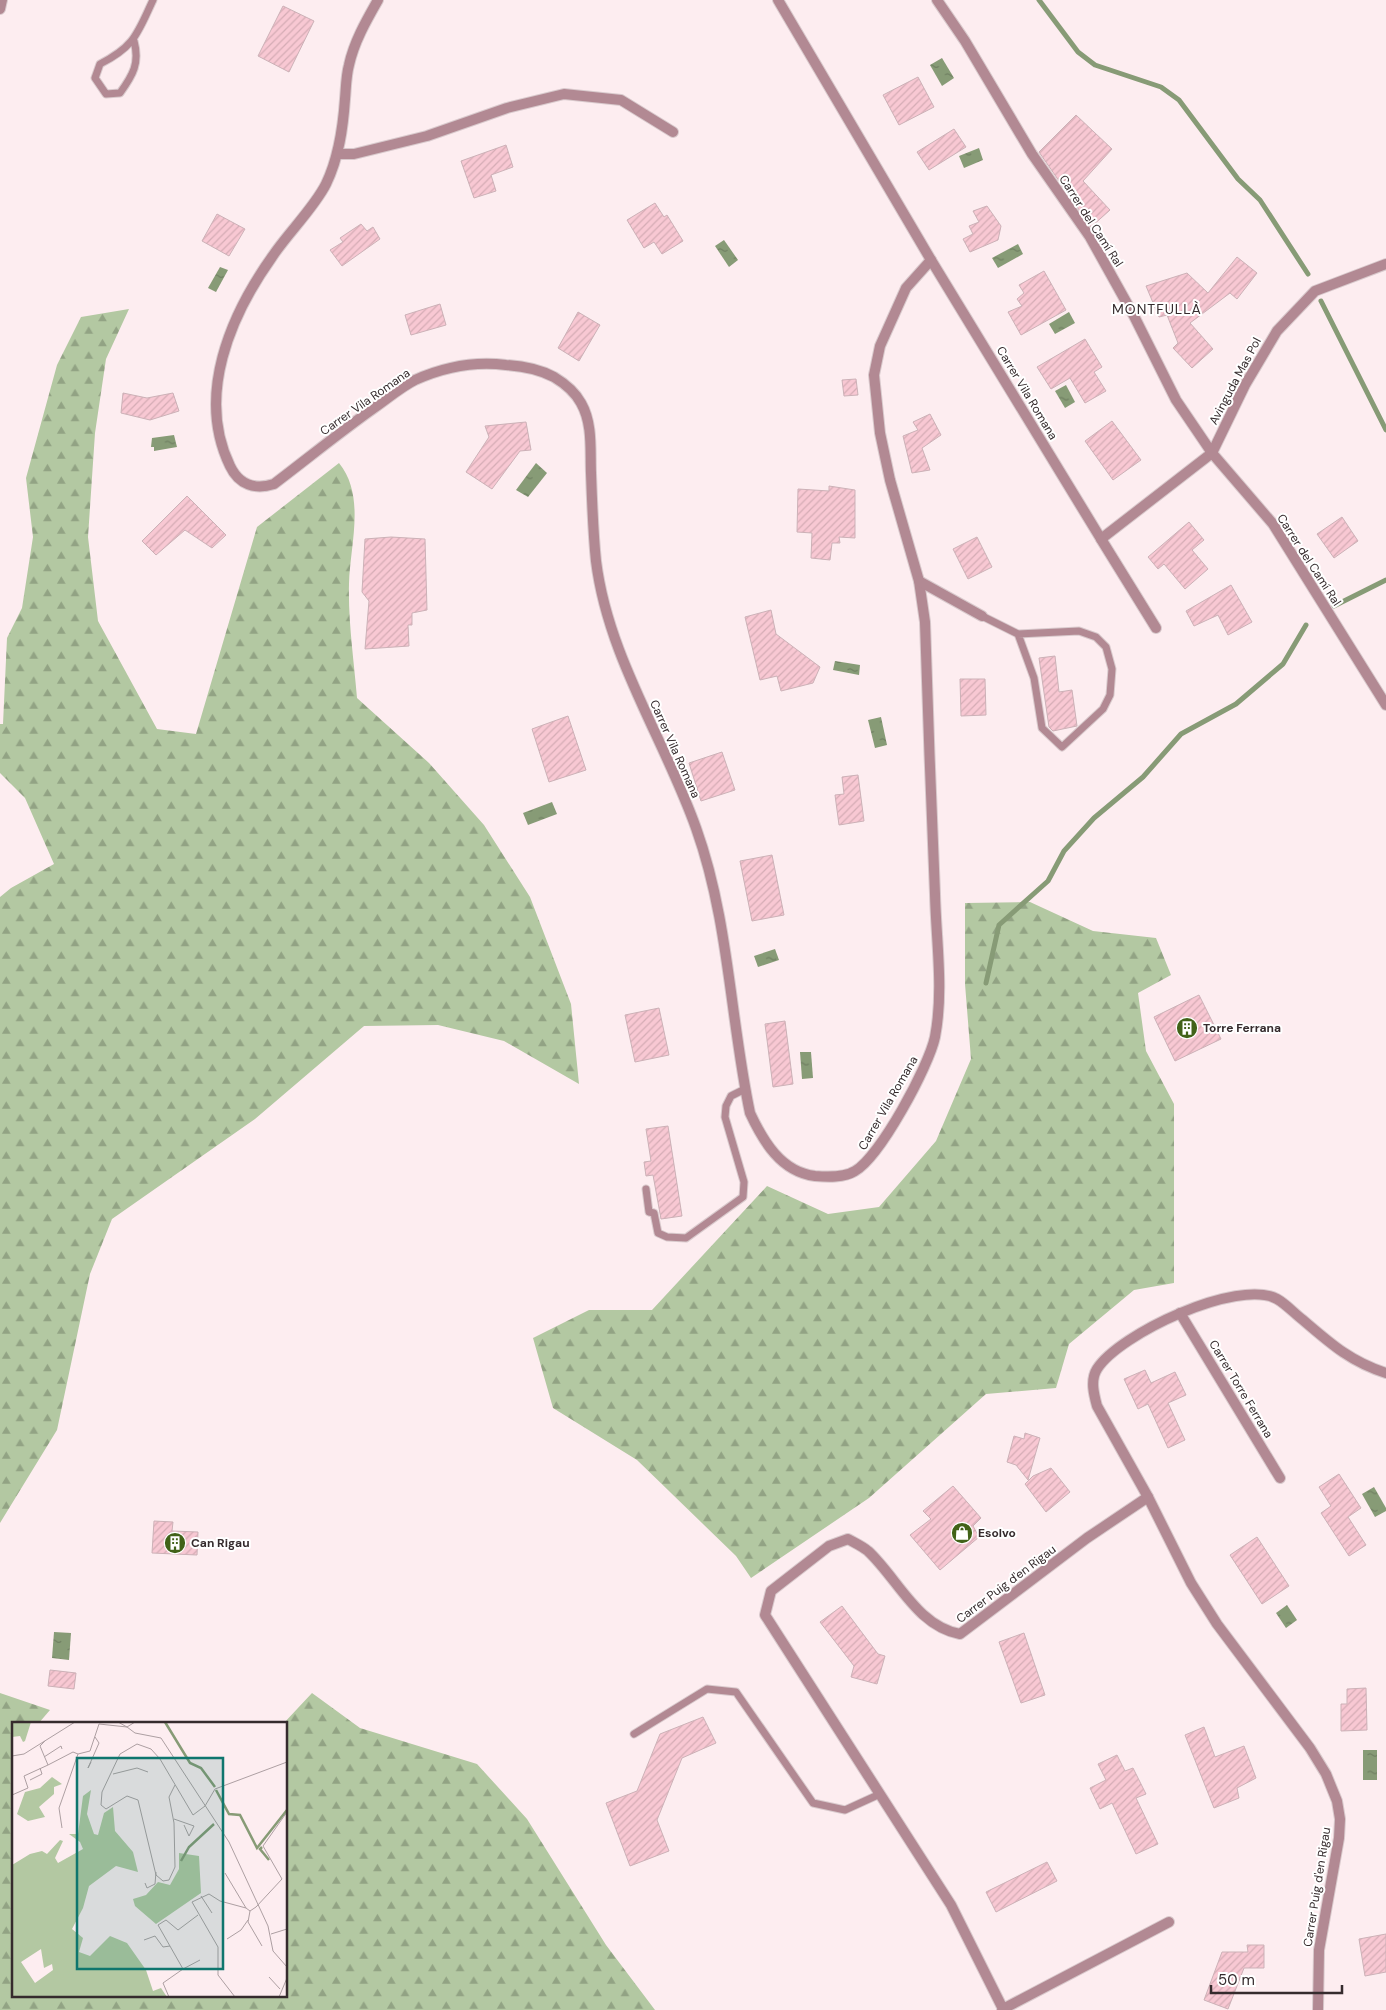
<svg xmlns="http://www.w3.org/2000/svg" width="1386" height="2010" font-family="'DM Sans',sans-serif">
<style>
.forest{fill:url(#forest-firs)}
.water{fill:url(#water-ripples)}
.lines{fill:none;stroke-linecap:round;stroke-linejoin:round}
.stream{stroke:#879b76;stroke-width:5}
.building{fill:url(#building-hatch);stroke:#ccb1b7}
.lane-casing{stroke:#d9cacd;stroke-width:9}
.street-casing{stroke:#d9cacd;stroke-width:12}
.lane{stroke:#b28993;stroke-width:7}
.street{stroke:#b28993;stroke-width:10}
.labels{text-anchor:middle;stroke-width:4;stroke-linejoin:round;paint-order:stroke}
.street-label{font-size:12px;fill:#352b2d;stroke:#fff}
.poi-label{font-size:12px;font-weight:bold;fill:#352b2d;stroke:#fff;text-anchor:start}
.neighbourhood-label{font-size:14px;letter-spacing:1px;fill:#352b2d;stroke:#fff}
.inset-river{fill:none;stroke:#879b76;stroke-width:2.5}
.inset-road{fill:none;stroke:#ad9fa2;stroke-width:1}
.view{fill:#0f766e;fill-opacity:0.15;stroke:#0f766e;stroke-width:2.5}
.inset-edge{fill:none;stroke:#352b2d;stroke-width:2.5}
</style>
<defs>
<pattern id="forest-firs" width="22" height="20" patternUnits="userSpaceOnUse" patternTransform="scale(1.25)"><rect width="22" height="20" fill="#b3c8a2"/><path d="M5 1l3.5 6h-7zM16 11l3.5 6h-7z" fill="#92a384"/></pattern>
<pattern id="water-ripples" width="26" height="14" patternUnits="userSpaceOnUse" patternTransform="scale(1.25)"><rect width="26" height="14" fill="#879b76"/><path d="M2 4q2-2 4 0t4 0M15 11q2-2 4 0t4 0" fill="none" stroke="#6f7f61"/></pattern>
<pattern id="building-hatch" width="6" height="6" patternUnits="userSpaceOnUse" patternTransform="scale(1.25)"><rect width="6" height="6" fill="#f8c8d3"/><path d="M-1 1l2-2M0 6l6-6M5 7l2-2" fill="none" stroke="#d5acb5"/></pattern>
</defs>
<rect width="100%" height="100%" fill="#fdedf0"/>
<g class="forest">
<path d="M129 309 106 359 95 433 88 537 98 621 157 729 196 734 257 527 339 463C366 496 350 545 349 584 348 622 354 661 357 698L429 763 484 825 530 897 571 1004 579 1084 504 1041 438 1025 364 1026 255 1119 112 1219 90 1274 57 1430 0 1523V897L11 888 54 864 25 798 0 773V724H3L7 638 22 608 33 537 26 478 57 365 81 317Z"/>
<polygon points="1030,902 1093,931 1156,938 1171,975 1138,993 1146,1051 1174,1104 1174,1283 1134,1290 1069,1344 1056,1388 986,1394 869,1498 751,1578 736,1556 637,1460 553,1408 533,1338 589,1310 652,1310 767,1186 828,1214 879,1207 936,1141 971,1059 965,984 965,903"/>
<polygon points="0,1693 50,1710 38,1724 14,1724 14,1996 286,1996 286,1724 283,1724 312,1693 360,1728 477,1764 527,1819 606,1945 655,2010 0,2010"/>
</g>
<g class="water">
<polygon points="942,58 954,78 942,86 930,65"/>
<polygon points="979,148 983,160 964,168 959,156"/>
<polygon points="724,240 738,260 729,267 715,246"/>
<polygon points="1018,244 1023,254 998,268 992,258"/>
<polygon points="220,267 228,270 216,292 208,288"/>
<polygon points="1069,312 1075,323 1055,334 1049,324"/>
<polygon points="1066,385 1075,402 1065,408 1055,391"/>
<polygon points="174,435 177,447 154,451 154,447 151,447 152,438"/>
<polygon points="536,463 547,473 528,497 516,490"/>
<polygon points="835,661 860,665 859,675 833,670"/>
<polygon points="881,717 887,745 875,748 868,720"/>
<polygon points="552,802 557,814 528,825 523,813"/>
<polygon points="775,949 779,960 758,967 754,956"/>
<polygon points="800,1052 811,1052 813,1078 802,1079"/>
<polygon points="1374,1487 1386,1508 1386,1511 1375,1517 1362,1494"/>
<polygon points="1287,1605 1297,1620 1286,1628 1276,1613"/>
<polygon points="54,1632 71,1633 69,1660 52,1658"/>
<rect x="1363" y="1750" width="14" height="30"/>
</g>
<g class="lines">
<g class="stream">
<polyline points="1039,0 1078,52 1095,65 1161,87 1179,100 1238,179 1260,200 1308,274"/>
<polyline points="1321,301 1386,430"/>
<polyline points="1334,606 1386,580"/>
<polyline points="986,983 999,925 1048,881 1064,851 1094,818 1143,777 1181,734 1236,704 1283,664 1306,625"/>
</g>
</g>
<g class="building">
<polygon points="283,6 314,21 289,72 258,56"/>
<polygon points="918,77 934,107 899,125 883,95"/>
<polygon points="1076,115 1112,149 1083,181 1110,210 1091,227 1039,152"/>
<polygon points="954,129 966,147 929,170 917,152"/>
<polygon points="506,145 513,167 491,175 496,191 474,198 461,161"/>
<polygon points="655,203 664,217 667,215 683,241 662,254 654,242 644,248 627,220"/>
<polygon points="987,206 1001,226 998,240 970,252 963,239 973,234 969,226 979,222 973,211"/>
<polygon points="217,214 245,229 229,256 202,241"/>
<polygon points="361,224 367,231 373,227 380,239 342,266 330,250 343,242 340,238"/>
<polygon points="1237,257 1257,273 1237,299 1230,293 1190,323 1213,349 1192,368 1173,348 1178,343 1167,315 1159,317 1146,286 1187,273 1208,293"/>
<polygon points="1044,271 1066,310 1021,335 1008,312 1022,306 1017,299 1024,293 1019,285"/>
<polygon points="440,304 446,325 411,335 405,315"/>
<polygon points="578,312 600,325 579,361 558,348"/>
<polygon points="1085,339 1102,367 1094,372 1106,391 1085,403 1070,378 1051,389 1037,367"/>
<polygon points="856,379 858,395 844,396 842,380"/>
<polygon points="123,393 147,398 173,393 179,411 150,420 121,413"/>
<polygon points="930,414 941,435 922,448 930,470 912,473 903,436 918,430 913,422"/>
<polygon points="1112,421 1141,460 1113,480 1085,441"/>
<polygon points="526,422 531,450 520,451 492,489 466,472 489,437 485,426"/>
<polygon points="829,486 855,490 855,538 839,537 840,543 832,543 830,560 811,558 812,533 797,532 798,489 829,491"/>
<polygon points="187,496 226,535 212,548 185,530 156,555 142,541"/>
<polygon points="1342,517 1358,541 1334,558 1317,534"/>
<polygon points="1189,522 1204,540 1192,550 1208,569 1185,589 1164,564 1158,569 1148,557"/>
<polygon points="391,537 425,539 427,610 412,613 412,625 408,625 409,646 365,649 369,601 362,592 365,539"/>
<polygon points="977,537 992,567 968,579 953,549"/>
<polygon points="1231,585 1252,622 1228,635 1218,615 1194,626 1186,611"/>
<polygon points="771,610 776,634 820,667 813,683 781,691 777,676 760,680 745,617"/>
<polygon points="1055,656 1059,692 1072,690 1077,726 1053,731 1049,727 1039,658"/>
<polygon points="960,679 985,679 986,715 961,716"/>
<polygon points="568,716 586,770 549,782 532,729"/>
<polygon points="722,752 735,790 701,801 689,763"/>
<polygon points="858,775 864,821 839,825 835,795 844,794 842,777"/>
<polygon points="772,855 784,915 752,921 740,861"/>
<polygon points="1199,995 1221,1039 1175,1061 1154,1017"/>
<polygon points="659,1008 669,1055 635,1062 625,1015"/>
<polygon points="785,1021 793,1084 773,1087 765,1024"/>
<polygon points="668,1126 682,1216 661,1219 653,1175 646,1176 644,1162 651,1161 646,1129"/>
<polygon points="1145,1370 1151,1383 1175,1372 1186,1395 1168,1403 1185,1440 1168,1448 1148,1404 1138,1409 1124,1379"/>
<polygon points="1025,1433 1040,1438 1028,1480 1016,1465 1007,1462 1014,1436 1024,1439"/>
<polygon points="1051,1468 1070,1492 1046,1512 1025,1484 1033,1476"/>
<polygon points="1339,1474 1361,1508 1348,1517 1366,1545 1349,1556 1321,1513 1331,1506 1319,1487"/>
<polygon points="953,1486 981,1518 973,1526 979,1537 940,1570 910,1535 931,1519 923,1511"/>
<polygon points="154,1521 173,1522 172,1531 198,1532 197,1555 152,1553"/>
<polygon points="1257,1537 1289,1586 1262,1604 1230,1555"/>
<polygon points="842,1606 878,1654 885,1656 877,1684 851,1677 854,1666 820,1622"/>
<polygon points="1024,1633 1045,1695 1021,1703 999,1642"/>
<polygon points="50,1670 76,1673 74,1689 48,1686"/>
<polygon points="1366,1688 1367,1730 1341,1731 1341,1704 1347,1704 1347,1689"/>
<polygon points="703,1717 716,1743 682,1758 657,1820 669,1851 630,1866 606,1803 637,1791 660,1734"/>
<polygon points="1204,1727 1215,1757 1244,1746 1256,1778 1237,1788 1239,1798 1214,1808 1185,1735"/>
<polygon points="1117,1755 1125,1771 1133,1768 1146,1794 1136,1798 1158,1844 1136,1854 1112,1803 1100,1809 1090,1788 1106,1780 1098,1764"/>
<polygon points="1047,1862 1057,1881 996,1912 986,1892"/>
<polygon points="1386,1934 1386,1972 1365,1976 1359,1939"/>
<polygon points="1247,1945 1264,1945 1264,1968 1244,1968 1228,2009 1204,2000 1222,1952 1248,1952"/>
</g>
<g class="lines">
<g class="lane-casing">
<g id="lane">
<path d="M134 41C140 63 133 75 120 93L106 94 95 78 100 64C135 46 137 34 153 0"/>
<polyline points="982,616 1018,634 1079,631 1096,637 1106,647 1112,669 1110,695 1103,709 1062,747 1042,728 1034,678 1018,634"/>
<polyline points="646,1189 649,1212 654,1213 658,1233 667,1237 686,1238 743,1197 744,1182 725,1117 726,1106 731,1096 745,1089"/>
<polyline points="634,1734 707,1689 736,1692 813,1803 845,1810 880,1794"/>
</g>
</g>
<g class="street-casing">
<g id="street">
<path d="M378 0C366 21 354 42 349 65 346 76 346 88 345 99 343 128 339 157 326 184 314 208 287 234 272 257 230 316 196 396 230 466 239 485 255 490 274 484 307 459 340 432 374 408 387 399 401 387 415 380 444 367 475 361 506 365 523 366 539 369 554 377 564 383 575 392 581 403 593 424 590 450 591 473 592 502 593 532 596 561 608 657 664 738 696 828 729 920 730 1018 750 1113 763 1141 781 1172 815 1176 827 1177 844 1178 855 1171 880 1157 929 1066 935 1037 944 990 936 940 935 894 931 803 928 713 925 622L919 581 890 480 880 433 874 375 880 346 906 288 931 260"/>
<polyline points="778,0 931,260 1101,539 1212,453 1245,385 1277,331 1315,291 1386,264"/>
<polyline points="937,0 965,41 1032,154 1090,237 1134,316 1176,400 1212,453 1273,524 1386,705"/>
<polyline points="0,9 2,0"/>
<polyline points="338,154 354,154 427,136 507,108 564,94 621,100 673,132"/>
<polyline points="1101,539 1156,628"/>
<polyline points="919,581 982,616"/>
<polyline points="1180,1313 1280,1478"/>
<polyline points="1003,2009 1169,1922"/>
<path d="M1002 2010 1003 2009 951 1905 765 1615 771 1591 829 1546 848 1539C855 1543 862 1546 868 1551 898 1579 917 1626 960 1634L1087 1538 1148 1497"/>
<path d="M1318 2010 1319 1950 1339 1838 1340 1819 1337 1801 1326 1774 1310 1748 1217 1624 1191 1583 1148 1497 1097 1406C1094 1395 1090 1380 1097 1369 1119 1334 1238 1278 1277 1299 1286 1304 1295 1314 1303 1320 1331 1344 1351 1362 1386 1373"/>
</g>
</g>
<use href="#lane" class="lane"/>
<use href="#street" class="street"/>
</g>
<defs>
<g id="building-disc" transform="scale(1.125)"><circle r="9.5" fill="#416218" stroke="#fff"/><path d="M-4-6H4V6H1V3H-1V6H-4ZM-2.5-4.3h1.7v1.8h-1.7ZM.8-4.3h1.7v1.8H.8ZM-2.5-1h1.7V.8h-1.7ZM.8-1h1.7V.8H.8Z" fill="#fff"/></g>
<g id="shop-disc" transform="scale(1.125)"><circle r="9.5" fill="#416218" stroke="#fff"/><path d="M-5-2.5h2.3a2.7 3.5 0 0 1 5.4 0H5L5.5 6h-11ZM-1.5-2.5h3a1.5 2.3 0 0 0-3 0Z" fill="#fff"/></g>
</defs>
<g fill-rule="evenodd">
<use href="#building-disc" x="1187" y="1028"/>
<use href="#shop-disc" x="962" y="1533"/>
<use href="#building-disc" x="175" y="1543"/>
</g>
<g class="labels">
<g class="street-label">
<text transform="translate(1091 221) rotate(57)" y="4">Carrer del Camí Ral</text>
<text transform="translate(1235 381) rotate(-62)" y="4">Avinguda Mas Pol</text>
<text transform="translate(1027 393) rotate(59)" y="4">Carrer Vila Romana</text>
<text transform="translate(365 402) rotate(-35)" y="4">Carrer Vila Romana</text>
<text transform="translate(1309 560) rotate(57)" y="4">Carrer del Camí Ral</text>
<text transform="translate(675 749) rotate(66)" y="4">Carrer Vila Romana</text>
<text transform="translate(888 1103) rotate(-60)" y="4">Carrer Vila Romana</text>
<text transform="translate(1241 1389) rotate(59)" y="4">Carrer Torre Ferrana</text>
<text transform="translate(1006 1584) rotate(-37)" y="4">Carrer Puig d'en Rigau</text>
<text transform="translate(1317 1887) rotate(-81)" y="4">Carrer Puig d'en Rigau</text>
</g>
<g class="poi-label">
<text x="1203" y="1032">Torre Ferrana</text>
<text x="978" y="1537">Esolvo</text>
<text x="191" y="1547">Can Rigau</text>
</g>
<g class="neighbourhood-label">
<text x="1157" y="314">MONTFULLÀ</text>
</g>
</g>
<g transform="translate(12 1722)">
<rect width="275" height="275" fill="#fdedf0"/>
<path d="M0 0H19L13 19 11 20 8 14 0 15ZM40 55 50 62 42 65V72L27 85 33 95 16 99 5 92 13 70 28 66ZM79 68 75 92 82 112 86 113 92 91 101 85 103 109 121 130 126 150 104 144 77 164 71 186 60 207 71 216 67 230 78 234 98 214 115 221 134 248 141 269 149 266 155 275H0V143L18 132 30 129 35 132 48 118 51 119 43 136 46 141 71 127 68 120 57 112H66L71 74ZM29 227 32 246 40 242 41 248 23 261 9 240ZM167 131 187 134 189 171 144 202 123 184 121 177 134 173 146 160 158 163 167 147Z" fill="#b3c8a2" fill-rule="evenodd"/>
<path class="inset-river" d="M153 0 178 41 189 46 203 65M204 68 217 92 228 93 245 126 275 88M250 125 248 127 257 138M169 139 177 125 202 102"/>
<path class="inset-road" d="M106 0 115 5 123 0M0 34 12 32 63 0M32 35 49 24 50 27M79 40 76 46 87 21 83 15M36 43 61 30 66 32M101 52 125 46 136 50M18 58 30 52 28 46M163 63 157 75 162 101 163 145 157 158 151 159 144 153 126 78 115 74 94 87 89 83 90 70 108 32 125 22 139 27 148 37 181 93 193 84 203 67 275 40M0 73 16 66 12 54 36 43 28 24 34 18M162 97 182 104 177 114 172 103M50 106 47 86 66 32 78 29 87 2 115 5 123 11 149 16 217 120 256 204 261 229 275 245M213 151 234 186 238 189 244 185 270 157 251 124 275 90M133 161 135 166 143 162 144 150M189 174 200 191M238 189 236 200 250 224M259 212 275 207M215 217 229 208 236 198M132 218 143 214 151 225 158 224M171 247 188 238M257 255 268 267M157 275 151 261 171 247 146 203 154 198 166 208 186 193M223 275 206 253V225L180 180 197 172 208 179 234 186M267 275 275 256"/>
<path class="view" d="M65 36H211V247H65Z"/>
<rect width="275" height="275" class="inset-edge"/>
</g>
<path d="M1211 1985v8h131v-8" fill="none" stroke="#352b2d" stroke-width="2.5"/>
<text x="1218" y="1985" font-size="15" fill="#352b2d" stroke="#ffffff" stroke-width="4" paint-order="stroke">50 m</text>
</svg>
